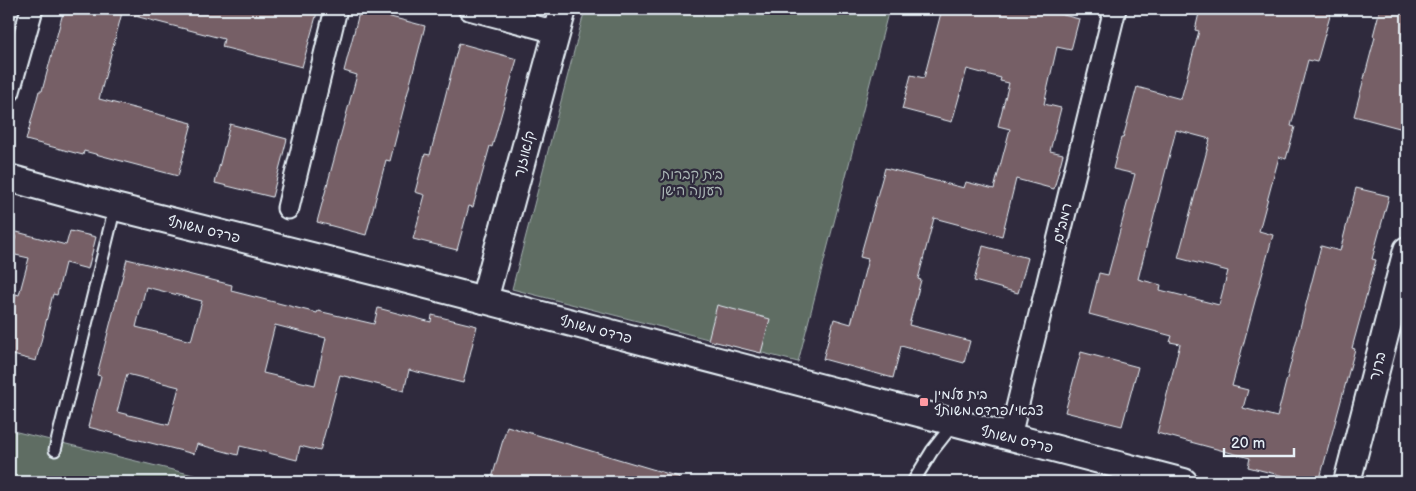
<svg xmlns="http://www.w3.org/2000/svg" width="1416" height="491" font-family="'Balsamiq Sans','Playpen Sans Hebrew',sans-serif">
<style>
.green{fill:#5e6d64;stroke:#a3afae}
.building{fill:#765e66;stroke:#e8f1f8;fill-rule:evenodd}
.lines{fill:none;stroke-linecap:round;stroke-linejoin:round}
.service-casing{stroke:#e8f1f8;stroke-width:15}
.minor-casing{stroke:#e8f1f8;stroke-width:25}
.tertiary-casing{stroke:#e8f1f8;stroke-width:30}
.service{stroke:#2f2a3d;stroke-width:11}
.minor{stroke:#2f2a3d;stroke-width:21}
.tertiary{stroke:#2f2a3d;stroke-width:26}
.poi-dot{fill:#ff9aa2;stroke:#2f2a3d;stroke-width:2}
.labels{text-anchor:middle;stroke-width:4.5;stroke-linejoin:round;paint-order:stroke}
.street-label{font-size:14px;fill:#e8f1f8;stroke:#2f2a3d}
.park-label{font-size:14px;fill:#aab6b5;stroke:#2f2a3d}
.poi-label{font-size:14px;fill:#e8f1f8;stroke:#2f2a3d;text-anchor:start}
</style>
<rect width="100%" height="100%" fill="#2f2a3d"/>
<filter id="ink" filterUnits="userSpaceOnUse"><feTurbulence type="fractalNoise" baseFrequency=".02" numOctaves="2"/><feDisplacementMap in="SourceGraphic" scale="10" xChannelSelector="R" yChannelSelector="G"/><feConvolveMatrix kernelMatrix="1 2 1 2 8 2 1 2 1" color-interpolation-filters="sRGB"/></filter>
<g filter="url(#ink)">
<g class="green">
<polygon points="585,9 889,9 798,362 512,289"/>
<polygon points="9,430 222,482 9,482"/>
</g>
<g class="building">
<polygon points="64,9 123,9 99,99 192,123 178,176 84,151 83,155 26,140 39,91 42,91"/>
<polygon points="132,9 318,9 302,67 222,47 224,39 131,15"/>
<polygon points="360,9 425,26 390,161 386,160 366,235 317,222 357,75 344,71"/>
<polygon points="942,9 1040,9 1079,19 1071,50 1057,47 1044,104 1061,108 1050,151 1063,154 1054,189 1016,179 1002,236 934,218 918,279 921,280 909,325 970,341 964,363 901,346 893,378 823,359 834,319 851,324 868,259 860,257 885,168 964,188 966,182 994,189 1010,129 998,126 1009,83 1000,81 1001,78 967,69 952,122 902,109 911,75 924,78"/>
<path d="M1200 9H1332L1317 62 1308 60 1291 126 1295 127 1286 159 1279 157 1259 231 1273 235 1232 386 1248 390 1243 408 1277 417 1321 246 1340 251 1356 188 1389 196 1372 259 1376 260 1352 348 1355 349 1319 482H1307L1248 467 1250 458 1157 433 1180 344 1170 342 1172 336 1089 314 1099 273 1108 275 1135 174 1113 169 1121 138H1123L1137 87 1181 99 1199 31 1195 30ZM1176 130 1210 139 1178 258 1228 271 1219 305 1160 290 1161 285 1138 279Z"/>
<polygon points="1380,9 1407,9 1407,130 1354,116 1375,37 1373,36"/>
<polygon points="459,43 517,59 492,147 490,146 473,207 469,206 457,250 413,239 425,195 415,192 425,154 430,155"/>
<polygon points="230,124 287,139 272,197 215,183"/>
<polygon points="70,231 96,237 88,269 65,263 57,295 53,294 36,361 9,354 9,322 16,294 19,295 29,258 11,254 17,232 66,245"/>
<polygon points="983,246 1028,258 1018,293 974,281"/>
<path d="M127 259 232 285 231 291 317 313 318 311 374 324 378 308 431 322 432 315 477 326 463 383 409 370 404 391 340 375 320 451 300 446 297 460 240 446 238 455 197 444 194 454 88 427 101 376 97 375ZM146 287 202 301 191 341 136 327ZM275 325 326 338 315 385 263 373ZM127 374 179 387 169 425 117 412Z"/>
<polygon points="717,305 770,319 761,353 708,340"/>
<polygon points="1081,352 1138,367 1122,426 1065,412"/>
<polygon points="507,426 679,477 679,482 507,482 492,478"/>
</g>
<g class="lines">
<g class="service-casing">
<g id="service">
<polyline points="55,450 115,207"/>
<polyline points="913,482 932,451 954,423"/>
</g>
</g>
<g class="minor-casing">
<g id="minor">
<polyline points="469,9 556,32"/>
<polyline points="9,91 32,9"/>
<polyline points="288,208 336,9"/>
<polyline points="1010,436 1115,9"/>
</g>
</g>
<g class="tertiary-casing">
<g id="tertiary">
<polyline points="9,178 115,207 380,273 1184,482"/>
<polyline points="484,300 563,9"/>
<polyline points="1347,482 1407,250"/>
</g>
</g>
<use href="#service" class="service"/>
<use href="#minor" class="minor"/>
<use href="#tertiary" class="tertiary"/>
</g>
</g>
<rect class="poi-dot" x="919" y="397" width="10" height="10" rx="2.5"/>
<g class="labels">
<g class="street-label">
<text transform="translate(524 154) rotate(-75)" y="5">קלאוזנר</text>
<text transform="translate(1062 223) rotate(-76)" y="5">רמב"ם</text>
<text transform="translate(204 229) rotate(14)" y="5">פרדס משותף</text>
<text transform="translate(596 329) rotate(15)" y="5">פרדס משותף</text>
<text transform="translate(1377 366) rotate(-75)" y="5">ברנר</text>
<text transform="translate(1017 439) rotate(14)" y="5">פרדס משותף</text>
</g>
<g class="park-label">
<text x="692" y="179">בית קברות<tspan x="692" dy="16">רעננה הישן</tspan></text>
</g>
<g class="poi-label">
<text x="934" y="399">בית עלמין<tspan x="934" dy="16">צבאי/פרדס משותף</tspan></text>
</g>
</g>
<rect width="1416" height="491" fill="none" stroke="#2f2a3d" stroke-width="30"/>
<rect x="15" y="15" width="1386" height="461" fill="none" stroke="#e8f1f8" stroke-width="2" filter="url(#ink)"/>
<path d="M1224 448v8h70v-8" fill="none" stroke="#e8f1f8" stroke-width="2.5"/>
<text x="1231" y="448" font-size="15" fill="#e8f1f8" stroke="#2f2a3d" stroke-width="4" paint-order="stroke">20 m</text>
</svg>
